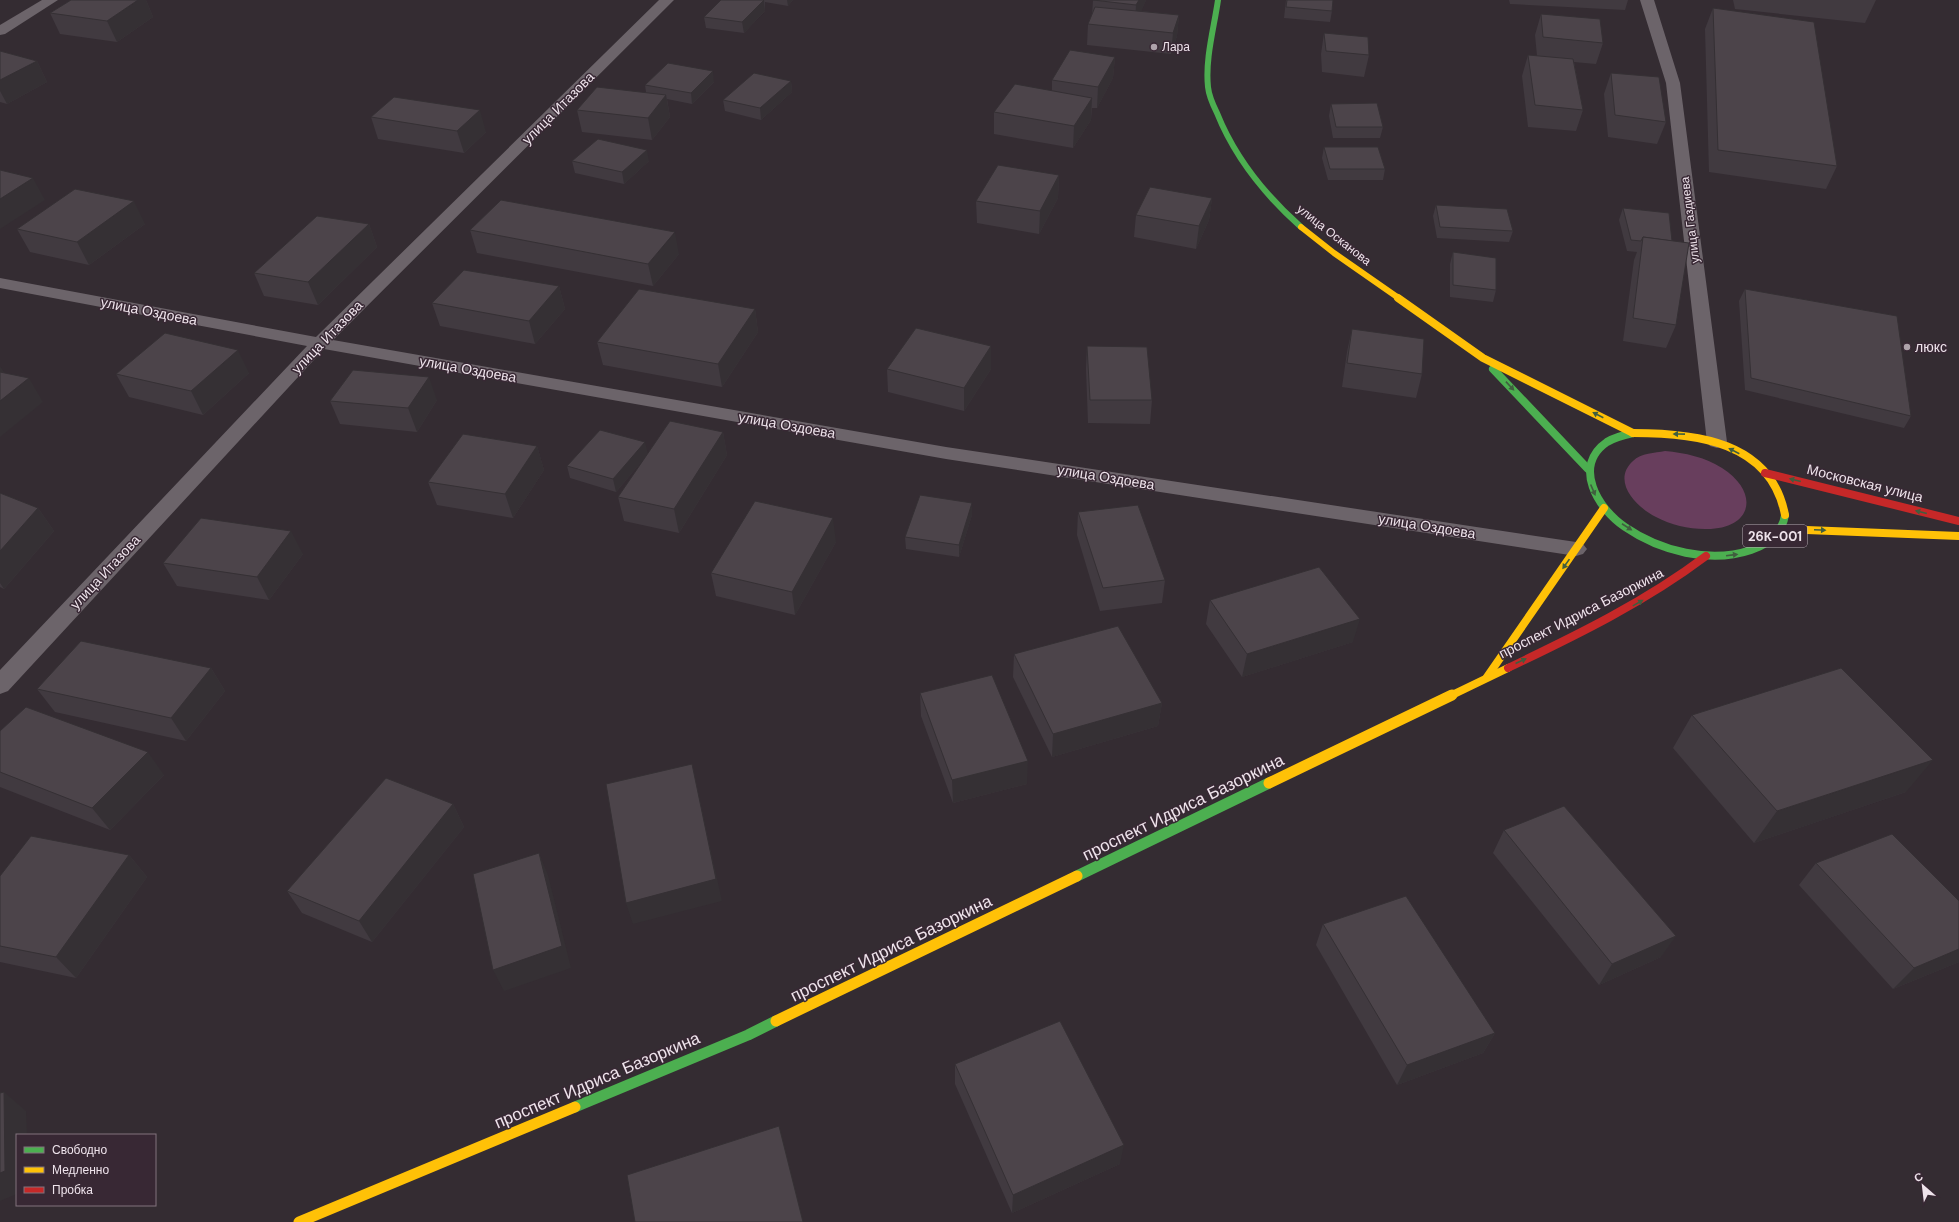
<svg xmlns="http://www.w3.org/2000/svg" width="1959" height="1222" font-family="'DM Sans',sans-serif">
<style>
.green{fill:#683e5d}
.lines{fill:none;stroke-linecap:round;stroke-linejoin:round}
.street{fill:#6c646a;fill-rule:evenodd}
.fast-far2{stroke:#4caf50;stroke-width:6}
.fast-far1{stroke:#4caf50;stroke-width:8}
.fast{stroke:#4caf50;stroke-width:11}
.slow-far2{stroke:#ffc107;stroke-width:6}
.slow-far1{stroke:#ffc107;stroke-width:8}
.slow{stroke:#ffc107;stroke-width:11}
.jam{stroke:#c62828;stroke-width:8}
.wall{fill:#413a40}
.shaded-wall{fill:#353034}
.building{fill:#4c444a;stroke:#353034}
.oneway{fill:#405e3f}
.poi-dot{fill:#ada3aa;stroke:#382834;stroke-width:1.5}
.labels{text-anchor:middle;stroke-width:3;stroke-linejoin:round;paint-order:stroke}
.far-poi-label{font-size:12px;fill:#eee3eb;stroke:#382834;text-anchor:start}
.far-street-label{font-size:12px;fill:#eee3eb;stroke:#382834}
.shield{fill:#382834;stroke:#b7abb4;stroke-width:1}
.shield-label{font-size:13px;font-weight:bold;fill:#eee3eb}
.street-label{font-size:14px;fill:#eee3eb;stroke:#382834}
.poi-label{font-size:14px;fill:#eee3eb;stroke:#382834;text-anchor:start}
.near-street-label{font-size:17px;fill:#eee3eb;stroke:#382834}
</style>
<rect width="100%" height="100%" fill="#342c32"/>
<path class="green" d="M1665 451C1685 453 1705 457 1722 468 1761 493 1752 530 1705 529 1688 529 1671 525 1656 517 1636 507 1611 481 1633 461 1641 453 1655 453 1665 451Z"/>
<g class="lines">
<g class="street">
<polygon points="42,0 58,0 5,34 0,35 0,25"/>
<polygon points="659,0 674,0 333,340 946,447 1576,542 1583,544 1587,549 1583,554 1576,556 946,459 324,349 8,691 0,694 0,670 307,346 0,288 0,278 316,337"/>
<polygon points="1640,0 1654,0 1680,83 1727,442 1724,446 1717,448 1710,446 1707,442 1666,83"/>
</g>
<path class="fast-far2" d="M1218 0C1214 28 1205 59 1208 87 1209 97 1213 105 1217 113 1235 158 1265 195 1301 227"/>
<g class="fast-far1">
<polyline points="1493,369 1588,469"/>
<path d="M1633 433C1624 435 1615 437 1607 442 1572 466 1598 509 1625 527 1660 551 1710 564 1751 550 1768 544 1782 534 1785 515"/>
</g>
<g class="fast">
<polyline points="1077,876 1269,783"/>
<polyline points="575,1107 748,1035 776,1021"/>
</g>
<polyline class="slow-far2" points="1301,227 1334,253 1400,299"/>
<g class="slow-far1">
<polyline points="1398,298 1483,358 1633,433"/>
<path d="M1633 433C1695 433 1771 441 1785 515"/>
<polyline points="1781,529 1959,536"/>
<polyline points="1487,677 1604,508"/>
<polyline points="1450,696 1508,668"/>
</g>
<g class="slow">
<polyline points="1269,783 1452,695"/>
<polyline points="776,1021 1077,876"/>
<polyline points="299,1222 575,1107"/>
</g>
<g class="jam">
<polyline points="1765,473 1959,521"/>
<path d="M1508 668C1577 635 1645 602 1706 556"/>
</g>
</g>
<g class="wall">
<polygon points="71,0 146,0 153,17 117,42 60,34 50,13"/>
<polygon points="721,0 793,0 788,6 765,2 765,11 744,33 706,28 704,17"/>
<polygon points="1093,0 1146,0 1141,11 1179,15 1177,36 1171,54 1087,45 1088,24 1092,16"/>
<polygon points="1286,0 1332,11 1330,22 1284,18"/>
<polygon points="1509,0 1628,0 1625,10 1510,4"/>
<polygon points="1733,0 1876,0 1865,23 1735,9"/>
<polygon points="1713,8 1837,166 1826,189 1709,172 1705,29"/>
<polygon points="1541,14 1603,43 1596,64 1574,62 1583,110 1576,131 1528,127 1522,76 1528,55 1537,56 1535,35"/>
<polygon points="1324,33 1369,55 1364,77 1322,72 1321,54"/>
<polygon points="0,51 37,61 47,82 7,104 0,102"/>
<polygon points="1115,57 1113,78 1097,108 1092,108 1091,120 1073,148 994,134 994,112 1052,91 1052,80"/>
<polygon points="1611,73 1666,122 1657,144 1608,137 1604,94"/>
<polygon points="791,81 792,92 761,120 725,111 723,100"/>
<polygon points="714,82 692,104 667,99 670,117 652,140 582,132 577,110 646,92 645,85"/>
<polygon points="1331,104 1383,127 1380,138 1333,138 1329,116"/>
<polygon points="371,117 486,132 464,153 378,139"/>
<polygon points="1324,147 1385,169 1383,180 1328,180 1322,158"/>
<polygon points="572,161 649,161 624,184 575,173"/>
<polygon points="1059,175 1058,198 1039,234 977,223 976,201"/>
<polygon points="1212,198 1209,220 1196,249 1134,237 1136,215"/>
<polygon points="1436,205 1513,231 1509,242 1437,238 1433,216"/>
<polygon points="1623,208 1669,213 1676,325 1666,348 1623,341 1634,260 1637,252 1627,251 1619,220"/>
<polygon points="145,224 89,265 30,252 17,229"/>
<polygon points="369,224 377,247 318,305 264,296 254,273"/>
<polygon points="470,230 679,254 653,286 477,253"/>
<polygon points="1453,252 1496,290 1493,302 1450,297 1450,264"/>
<polygon points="559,286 565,309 535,344 440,326 432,303"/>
<polygon points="1745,289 1911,416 1904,428 1745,390 1739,301"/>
<polygon points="755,309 758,332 722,387 603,365 597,342"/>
<polygon points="1352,329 1422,374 1416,398 1342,387 1347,352"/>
<polygon points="991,346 991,369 964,411 888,392 887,369"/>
<polygon points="1087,346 1152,400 1150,424 1088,423 1086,369"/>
<polygon points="249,373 203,415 129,397 116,374"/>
<polygon points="437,400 417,432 340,424 330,401"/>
<polygon points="723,432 727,455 679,533 624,521 618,497 647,455 616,492 570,478 567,466 648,454"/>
<polygon points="537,446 544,470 513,518 437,505 428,482"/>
<polygon points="0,493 38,508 54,531 4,589 0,587"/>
<polygon points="1078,512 1165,580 1162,603 1100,611 1077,535"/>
<polygon points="972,515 959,557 906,549 905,537"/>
<polygon points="836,542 795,615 716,596 711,573"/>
<polygon points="303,554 269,600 177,586 163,563"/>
<polygon points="1210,600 1353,642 1242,677 1206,624"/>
<polygon points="1014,654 1162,703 1158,726 1052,757 1013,677"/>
<polygon points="211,668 225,691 186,741 55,712 37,689"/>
<polygon points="920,693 1027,784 953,803 921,716"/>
<polygon points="1692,715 1906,792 1754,843 1673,748"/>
<polygon points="0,731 164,775 110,830 0,787"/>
<polygon points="453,804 464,827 372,942 302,913 287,891"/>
<polygon points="1504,830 1661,957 1599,985 1493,853"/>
<polygon points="129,855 147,877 76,978 0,962 0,876"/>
<polygon points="1816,863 1959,901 1959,962 1893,989 1799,885"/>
<polygon points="1323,924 1495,1033 1483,1053 1397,1085 1316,945"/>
<polygon points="955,1064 1120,1164 1012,1213 955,1084"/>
</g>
<g class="shaded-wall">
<polygon points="138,0 146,0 153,17 117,42 107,21"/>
<polygon points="764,0 765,11 744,33 742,22"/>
<polygon points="787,0 793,0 788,6"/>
<polygon points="1139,0 1146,0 1135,26 1136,5"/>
<polygon points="1179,15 1177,36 1171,54 1173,33"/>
<polygon points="1115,57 1113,78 1097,108 1098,87"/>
<polygon points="37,61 47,82 7,104 0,91 0,80"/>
<polygon points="713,71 714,82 692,104 691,93"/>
<polygon points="791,81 792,92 761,120 760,108"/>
<polygon points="666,95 670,117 652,140 648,118"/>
<polygon points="1092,98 1091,120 1073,148 1074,126"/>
<polygon points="480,110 486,132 464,153 457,131"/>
<polygon points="647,150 649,161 624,184 622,172"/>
<polygon points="1059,175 1058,198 1039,234 1040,211"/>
<polygon points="33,178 45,200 0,229 0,199"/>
<polygon points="1212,198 1209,220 1196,249 1199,226"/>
<polygon points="134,201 145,224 89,265 77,242"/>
<polygon points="369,224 377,247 318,305 308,282"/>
<polygon points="675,232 679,254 653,286 648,264"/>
<polygon points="559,286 565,309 535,344 529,321"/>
<polygon points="755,309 758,332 722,387 718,364"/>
<polygon points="991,346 991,369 964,411 964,388"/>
<polygon points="238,350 249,373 203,415 191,391"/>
<polygon points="0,366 6,375 0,380"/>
<polygon points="429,377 437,400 417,432 408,408"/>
<polygon points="29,378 43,402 0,437 0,401"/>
<polygon points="723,432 727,455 679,533 674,509"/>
<polygon points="645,442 648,454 616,492 613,479"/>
<polygon points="537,446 544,470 513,518 505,494"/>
<polygon points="972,503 972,515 959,557 959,545"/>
<polygon points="38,508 54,531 4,589 0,583 0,551"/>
<polygon points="833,518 836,542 795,615 792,592"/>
<polygon points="291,531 303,554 269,600 257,577"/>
<polygon points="1360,619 1353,642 1242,677 1247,654"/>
<polygon points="211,668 225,691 186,741 171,718"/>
<polygon points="1162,703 1158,726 1052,757 1053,734"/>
<polygon points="148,752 164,775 110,830 92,808"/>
<polygon points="1933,760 1906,792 1754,843 1777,811"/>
<polygon points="1028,761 1027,784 953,803 952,780"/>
<polygon points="692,764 697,787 722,901 633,924 626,903"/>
<polygon points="453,804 464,827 372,942 359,921"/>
<polygon points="539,853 548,875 571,968 504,991 493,970"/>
<polygon points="129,855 147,877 76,978 56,957"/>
<polygon points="1676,936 1661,957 1599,985 1612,964"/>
<polygon points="1959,949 1959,962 1893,989 1914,968"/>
<polygon points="1495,1033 1483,1053 1397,1085 1407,1065"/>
<polygon points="4,1092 26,1111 27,1135 17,1135 17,1194 0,1201 0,1173"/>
<polygon points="1124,1145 1120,1164 1012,1213 1013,1195"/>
</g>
<g class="building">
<polygon points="71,0 138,0 107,21 50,13"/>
<polygon points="721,0 764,0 742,22 704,17"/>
<polygon points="1093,0 1139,0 1136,5"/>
<polygon points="1287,0 1333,0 1332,11 1286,7"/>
<polygon points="1095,7 1179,15 1173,33 1088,24"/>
<polygon points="1713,8 1814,22 1837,166 1718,150"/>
<polygon points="1541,14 1600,19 1603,43 1543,37"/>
<polygon points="1324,33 1368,37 1369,55 1326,51"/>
<polygon points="1070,50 1115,57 1098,87 1052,80"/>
<polygon points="0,51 37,61 0,80"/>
<polygon points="1528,55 1573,59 1583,110 1535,105"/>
<polygon points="668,63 713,71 691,93 645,85"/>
<polygon points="754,73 791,81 760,108 723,100"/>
<polygon points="1611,73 1659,77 1666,122 1615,115"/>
<polygon points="1015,84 1092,98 1074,126 994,112"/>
<polygon points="597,87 666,95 648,118 577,110"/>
<polygon points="394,97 480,110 457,131 371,117"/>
<polygon points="1377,103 1383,127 1336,127 1331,104"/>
<polygon points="598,139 647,150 622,172 572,161"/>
<polygon points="1324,147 1378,147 1385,169 1330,169"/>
<polygon points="998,165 1059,175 1040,211 976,201"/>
<polygon points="0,170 33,178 0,199"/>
<polygon points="1150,187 1212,198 1199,226 1136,215"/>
<polygon points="75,189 134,201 77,242 17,229"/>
<polygon points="501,200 675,232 648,264 470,230"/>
<polygon points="1436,205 1507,209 1513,231 1440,227"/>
<polygon points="1623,208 1669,213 1672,241 1643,237 1641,241 1631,240"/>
<polygon points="317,216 369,224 308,282 254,273"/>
<polygon points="1643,237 1689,243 1676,325 1633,318"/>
<polygon points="1453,252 1496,258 1496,290 1453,285"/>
<polygon points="464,270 559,286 529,321 432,303"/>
<polygon points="639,289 755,309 718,364 597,342"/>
<polygon points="1745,289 1897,316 1911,416 1751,378"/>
<polygon points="916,328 991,346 964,388 887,369"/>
<polygon points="1352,329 1424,339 1422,374 1347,363"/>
<polygon points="165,333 238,350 191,391 116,374"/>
<polygon points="1087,346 1147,347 1152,400 1090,400"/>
<polygon points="353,370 429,377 408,408 330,401"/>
<polygon points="0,372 29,378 0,401"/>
<polygon points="670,421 723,432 674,509 618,497"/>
<polygon points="600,430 645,442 613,479 567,466"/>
<polygon points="463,434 537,446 505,494 428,482"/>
<polygon points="0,493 38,508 0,551"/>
<polygon points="920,495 972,503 959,545 905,537"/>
<polygon points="755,501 833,518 792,592 711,573"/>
<polygon points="1138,505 1165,580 1103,588 1078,512"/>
<polygon points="201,518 291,531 257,577 163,563"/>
<polygon points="1319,567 1360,619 1247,654 1210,600"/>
<polygon points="1118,626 1162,703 1053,734 1014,654"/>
<polygon points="81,641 211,668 171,718 37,689"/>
<polygon points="1841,668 1933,760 1777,811 1692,715"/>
<polygon points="992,675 1028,761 952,780 920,693"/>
<polygon points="26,707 148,752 92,808 0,772 0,731"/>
<polygon points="692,764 716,879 626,903 606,784"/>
<polygon points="386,778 453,804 359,921 287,891"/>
<polygon points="1564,806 1676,936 1612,964 1504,830"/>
<polygon points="1892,834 1959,901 1959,949 1914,968 1816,863"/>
<polygon points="31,836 129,855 56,957 0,946 0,876"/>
<polygon points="539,853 562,946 493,970 473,874"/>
<polygon points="1406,896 1495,1033 1407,1065 1323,924"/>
<polygon points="1060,1021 1124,1145 1013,1195 955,1064"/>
<polygon points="4,1092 5,1171 0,1173 0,1093"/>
<polygon points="779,1126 803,1222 635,1222 627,1175"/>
</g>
<defs><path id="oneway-solid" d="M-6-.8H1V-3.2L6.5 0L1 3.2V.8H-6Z"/></defs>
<g class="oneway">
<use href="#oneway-solid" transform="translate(1510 386) rotate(47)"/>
<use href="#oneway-solid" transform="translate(1598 415) rotate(-153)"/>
<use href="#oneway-solid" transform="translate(1679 434) rotate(-179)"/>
<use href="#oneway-solid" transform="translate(1734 451) rotate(-153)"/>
<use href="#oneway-solid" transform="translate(1795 480) rotate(-166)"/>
<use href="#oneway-solid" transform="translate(1593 490) rotate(67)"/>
<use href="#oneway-solid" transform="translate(1921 512) rotate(-166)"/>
<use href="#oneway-solid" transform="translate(1627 527) rotate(33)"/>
<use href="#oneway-solid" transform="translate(1820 530) rotate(2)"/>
<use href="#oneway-solid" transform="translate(1732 555) rotate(-7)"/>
<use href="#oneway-solid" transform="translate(1566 564) rotate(125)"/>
<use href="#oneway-solid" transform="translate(1638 603) rotate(-29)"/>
<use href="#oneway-solid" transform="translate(1521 661) rotate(-25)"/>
</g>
<g class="poi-dot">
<circle cx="1154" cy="47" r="4"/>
<circle cx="1907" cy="347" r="4"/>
</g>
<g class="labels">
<g class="far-poi-label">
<text x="1162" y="51">Лара</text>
</g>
<g class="far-street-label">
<text transform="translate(1690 220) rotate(-97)" y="4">улица Газдиева</text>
<text transform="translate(1334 235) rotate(38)" y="4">улица Осканова</text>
</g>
<rect class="shield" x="1743" y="525" width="64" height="22" rx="3"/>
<g class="shield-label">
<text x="1775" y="541">26К-001</text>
</g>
<g class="street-label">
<text transform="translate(558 108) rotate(-45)" y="5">улица Итазова</text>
<text transform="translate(149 311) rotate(11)" y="5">улица Оздоева</text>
<text transform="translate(327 337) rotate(-46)" y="5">улица Итазова</text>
<text transform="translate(468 369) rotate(10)" y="5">улица Оздоева</text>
<text transform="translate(787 425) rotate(10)" y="5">улица Оздоева</text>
<text transform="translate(1106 477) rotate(9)" y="5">улица Оздоева</text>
<text transform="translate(1865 483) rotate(14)" y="5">Московская улица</text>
<text transform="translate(1427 526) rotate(9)" y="5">улица Оздоева</text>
<text transform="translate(105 572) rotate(-47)" y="5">улица Итазова</text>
<text transform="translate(1581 613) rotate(-27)" y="5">проспект Идриса Базоркина</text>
</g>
<g class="poi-label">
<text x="1915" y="352">люкс</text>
</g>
<g class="near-street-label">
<text transform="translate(1183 807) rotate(-26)" y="6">проспект Идриса Базоркина</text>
<text transform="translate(891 948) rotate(-26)" y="6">проспект Идриса Базоркина</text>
<text transform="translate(597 1080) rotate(-23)" y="6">проспект Идриса Базоркина</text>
</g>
</g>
<rect x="16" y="1134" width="140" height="72" fill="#382834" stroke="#81737d"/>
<rect x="24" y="1147" width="20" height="6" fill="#4caf50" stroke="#81737d"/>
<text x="52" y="1154" font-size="12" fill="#eee3eb">Свободно</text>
<rect x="24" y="1167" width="20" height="6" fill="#ffc107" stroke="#81737d"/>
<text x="52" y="1174" font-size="12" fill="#eee3eb">Медленно</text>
<rect x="24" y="1187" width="20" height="6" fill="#c62828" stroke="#81737d"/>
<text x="52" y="1194" font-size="12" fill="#eee3eb">Пробка</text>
<g transform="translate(1923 1186) rotate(332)" stroke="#382834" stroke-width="3" paint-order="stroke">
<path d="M0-3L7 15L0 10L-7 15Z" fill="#eee3eb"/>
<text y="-6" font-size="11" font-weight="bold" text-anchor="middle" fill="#eee3eb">С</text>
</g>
</svg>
